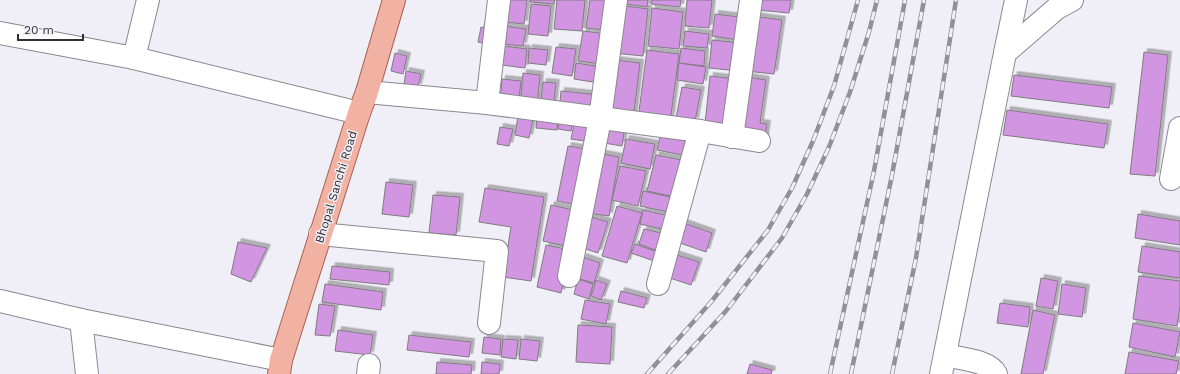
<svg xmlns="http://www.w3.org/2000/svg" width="1180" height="374" font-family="'Work Sans',sans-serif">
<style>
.building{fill:#d195e2;stroke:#807b81;filter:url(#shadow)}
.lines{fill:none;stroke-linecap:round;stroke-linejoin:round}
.minor-casing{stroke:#8a888f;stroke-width:24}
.major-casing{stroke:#a86354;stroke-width:24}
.minor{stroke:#fff;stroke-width:22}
.major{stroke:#f1b2a3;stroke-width:22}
.rail-casing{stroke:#929096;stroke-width:4.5}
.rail{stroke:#f0eef6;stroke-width:3;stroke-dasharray:9;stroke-linecap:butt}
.labels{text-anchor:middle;stroke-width:3;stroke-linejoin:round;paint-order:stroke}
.street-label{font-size:12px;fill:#313033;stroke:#f0eef6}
</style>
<defs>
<filter id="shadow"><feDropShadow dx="3.5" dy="-3.5" stdDeviation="0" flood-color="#0004"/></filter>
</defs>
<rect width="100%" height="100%" fill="#f0eef6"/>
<g class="building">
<polygon points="508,0 527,0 524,24 505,22"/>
<polygon points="530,0 555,0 554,4 530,2"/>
<polygon points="557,0 585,0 582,31 554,29"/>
<polygon points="590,0 610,0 606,30 586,28"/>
<polygon points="620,0 648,0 647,7 619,3"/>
<polygon points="652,0 681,0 680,7 651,4"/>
<polygon points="687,0 712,0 709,28 685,26"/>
<polygon points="758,0 791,0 789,13 757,10"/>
<polygon points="531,4 551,6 548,36 528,34"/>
<polygon points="619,5 648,9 643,56 613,53"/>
<polygon points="652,8 683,12 679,49 648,46"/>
<polygon points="715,14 748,18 745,41 712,36"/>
<polygon points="753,16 782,20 774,74 746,71"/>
<polygon points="505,26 526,29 523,46 503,44"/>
<polygon points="481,27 493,30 490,45 478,42"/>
<polygon points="583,31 607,34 602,64 578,61"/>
<polygon points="685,31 709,34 707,48 683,46"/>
<polygon points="712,40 742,43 739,71 709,68"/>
<polygon points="504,46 527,49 525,68 502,65"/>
<polygon points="556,47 576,49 572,76 552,73"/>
<polygon points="529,48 548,50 546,65 528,63"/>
<polygon points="681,48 705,51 704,66 679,63"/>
<polygon points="647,50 679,54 670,123 638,119"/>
<polygon points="1144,52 1168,55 1155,176 1130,174"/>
<polygon points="395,53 407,56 403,74 391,71"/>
<polygon points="615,60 640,63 633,120 608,117"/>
<polygon points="576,63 602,67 599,83 574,79"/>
<polygon points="679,63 706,67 703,84 677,80"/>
<polygon points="406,71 421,74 418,87 404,84"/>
<polygon points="523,73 540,75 537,108 520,106"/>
<polygon points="1014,75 1112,87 1109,108 1011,96"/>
<polygon points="710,76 736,79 731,127 705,124"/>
<polygon points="748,77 766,80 760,123 767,124 765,138 734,133"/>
<polygon points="502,79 521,81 518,106 500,104"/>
<polygon points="543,82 556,83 553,109 540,108"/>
<polygon points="682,87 701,90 695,121 676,118"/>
<polygon points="561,91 601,95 599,116 559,112"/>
<polygon points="1007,110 1108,124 1104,148 1003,135"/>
<polygon points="518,116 533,119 529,138 515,135"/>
<polygon points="537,116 558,118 557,130 536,128"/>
<polygon points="560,118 573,120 571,131 558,129"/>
<polygon points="575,119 595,123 591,142 571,139"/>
<polygon points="601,122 625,126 622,146 598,142"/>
<polygon points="500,127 513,129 509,146 497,144"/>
<polygon points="661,133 686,138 682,155 657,150"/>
<polygon points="626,139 655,144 650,169 621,163"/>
<polygon points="568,146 591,150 581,206 557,201"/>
<polygon points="598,153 619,157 609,216 587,213"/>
<polygon points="656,155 687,161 679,198 647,191"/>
<polygon points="620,166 646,171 638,206 612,200"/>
<polygon points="386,182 413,185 409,217 382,214"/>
<polygon points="485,188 544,197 531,281 503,277 511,227 479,222"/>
<polygon points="643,191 680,199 677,214 640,206"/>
<polygon points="433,195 460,197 456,235 429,233"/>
<polygon points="551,205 578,211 570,247 543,241"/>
<polygon points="617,206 642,213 627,263 602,256"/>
<polygon points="643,210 674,217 671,231 640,224"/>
<polygon points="1138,214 1180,221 1180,245 1135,238"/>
<polygon points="588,216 608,222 598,253 579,247"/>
<polygon points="681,222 712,233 706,252 674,241"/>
<polygon points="644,229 670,235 663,253 639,244"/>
<polygon points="238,242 267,248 251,282 231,274"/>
<polygon points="635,244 661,253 657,262 631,253"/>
<polygon points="546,245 570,250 561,293 537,287"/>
<polygon points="1142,246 1180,252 1180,278 1138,272"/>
<polygon points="671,253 699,262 691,285 664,276"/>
<polygon points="583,257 600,263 594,283 576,278"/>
<polygon points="332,266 390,272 389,285 330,279"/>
<polygon points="1139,276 1180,281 1180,306 1177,326 1133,319"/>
<polygon points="1041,278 1058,281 1053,309 1036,306"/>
<polygon points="578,279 593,284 589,299 574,294"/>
<polygon points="596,280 607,284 601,300 591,296"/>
<polygon points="325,284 383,292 381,310 322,302"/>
<polygon points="1062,284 1086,288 1082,317 1058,314"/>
<polygon points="621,291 647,298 644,308 618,302"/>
<polygon points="585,300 610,304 606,324 581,319"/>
<polygon points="1000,303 1030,307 1028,327 997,323"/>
<polygon points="319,304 335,306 330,336 315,335"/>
<polygon points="1033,310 1055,315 1043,374 1021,374"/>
<polygon points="1133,323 1180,332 1175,357 1129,347"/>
<polygon points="578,325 612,327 610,364 576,362"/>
<polygon points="338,330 373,335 370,355 335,351"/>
<polygon points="409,335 471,342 469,357 407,350"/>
<polygon points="484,337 501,339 500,355 482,353"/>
<polygon points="503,339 518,340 516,359 501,357"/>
<polygon points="521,339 540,341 537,361 519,359"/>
<polygon points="1129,352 1179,361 1176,374 1125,374"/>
<polygon points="437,362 472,365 471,374 436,374"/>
<polygon points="482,362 500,364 499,374 481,374"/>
<polygon points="750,364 772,370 771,374 747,374"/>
</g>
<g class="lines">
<g class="minor-casing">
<g id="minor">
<polyline points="0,33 134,58 359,113"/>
<polyline points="1005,53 1016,0"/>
<polyline points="134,58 148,0"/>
<polyline points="367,92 487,103 700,131 759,141"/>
<polyline points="487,103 499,0"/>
<polyline points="732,137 751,0"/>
<polyline points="1171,179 1180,128"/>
<polyline points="320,234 497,251 489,323"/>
<polyline points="569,276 600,119 616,0"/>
<polyline points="658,284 700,131"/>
<polyline points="0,301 81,320 281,360"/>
<polyline points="81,320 87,374"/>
<path d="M945 355C960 359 989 360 996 374"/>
<polyline points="368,374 369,365"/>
<polyline points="941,374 1005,53 1057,8 1072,0"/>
</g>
</g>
<g class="major-casing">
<polyline id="major" points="279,374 281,360 359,113 367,92 394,0"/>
</g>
<use href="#minor" class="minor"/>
<use href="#major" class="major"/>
<g class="rail-casing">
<g id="rail">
<polyline points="647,374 711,302 768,230 792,188 813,141 834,86 858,0"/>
<polyline points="668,374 726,311 782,238 807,194 829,147 850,92 869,32 877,0"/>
<polyline points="830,374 874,171 905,0"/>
<polyline points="851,374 892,175 924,0"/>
<polyline points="892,374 916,258 956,0"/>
</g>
</g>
<use href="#rail" class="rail"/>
</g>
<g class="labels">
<g class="street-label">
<text transform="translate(336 187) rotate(-73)" y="4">Bhopal Sanchi Road</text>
</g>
</g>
<path d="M18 34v6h65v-6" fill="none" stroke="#313033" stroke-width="2"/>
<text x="24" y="34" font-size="12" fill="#313033" stroke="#f0eef6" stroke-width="3" paint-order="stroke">20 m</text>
</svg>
